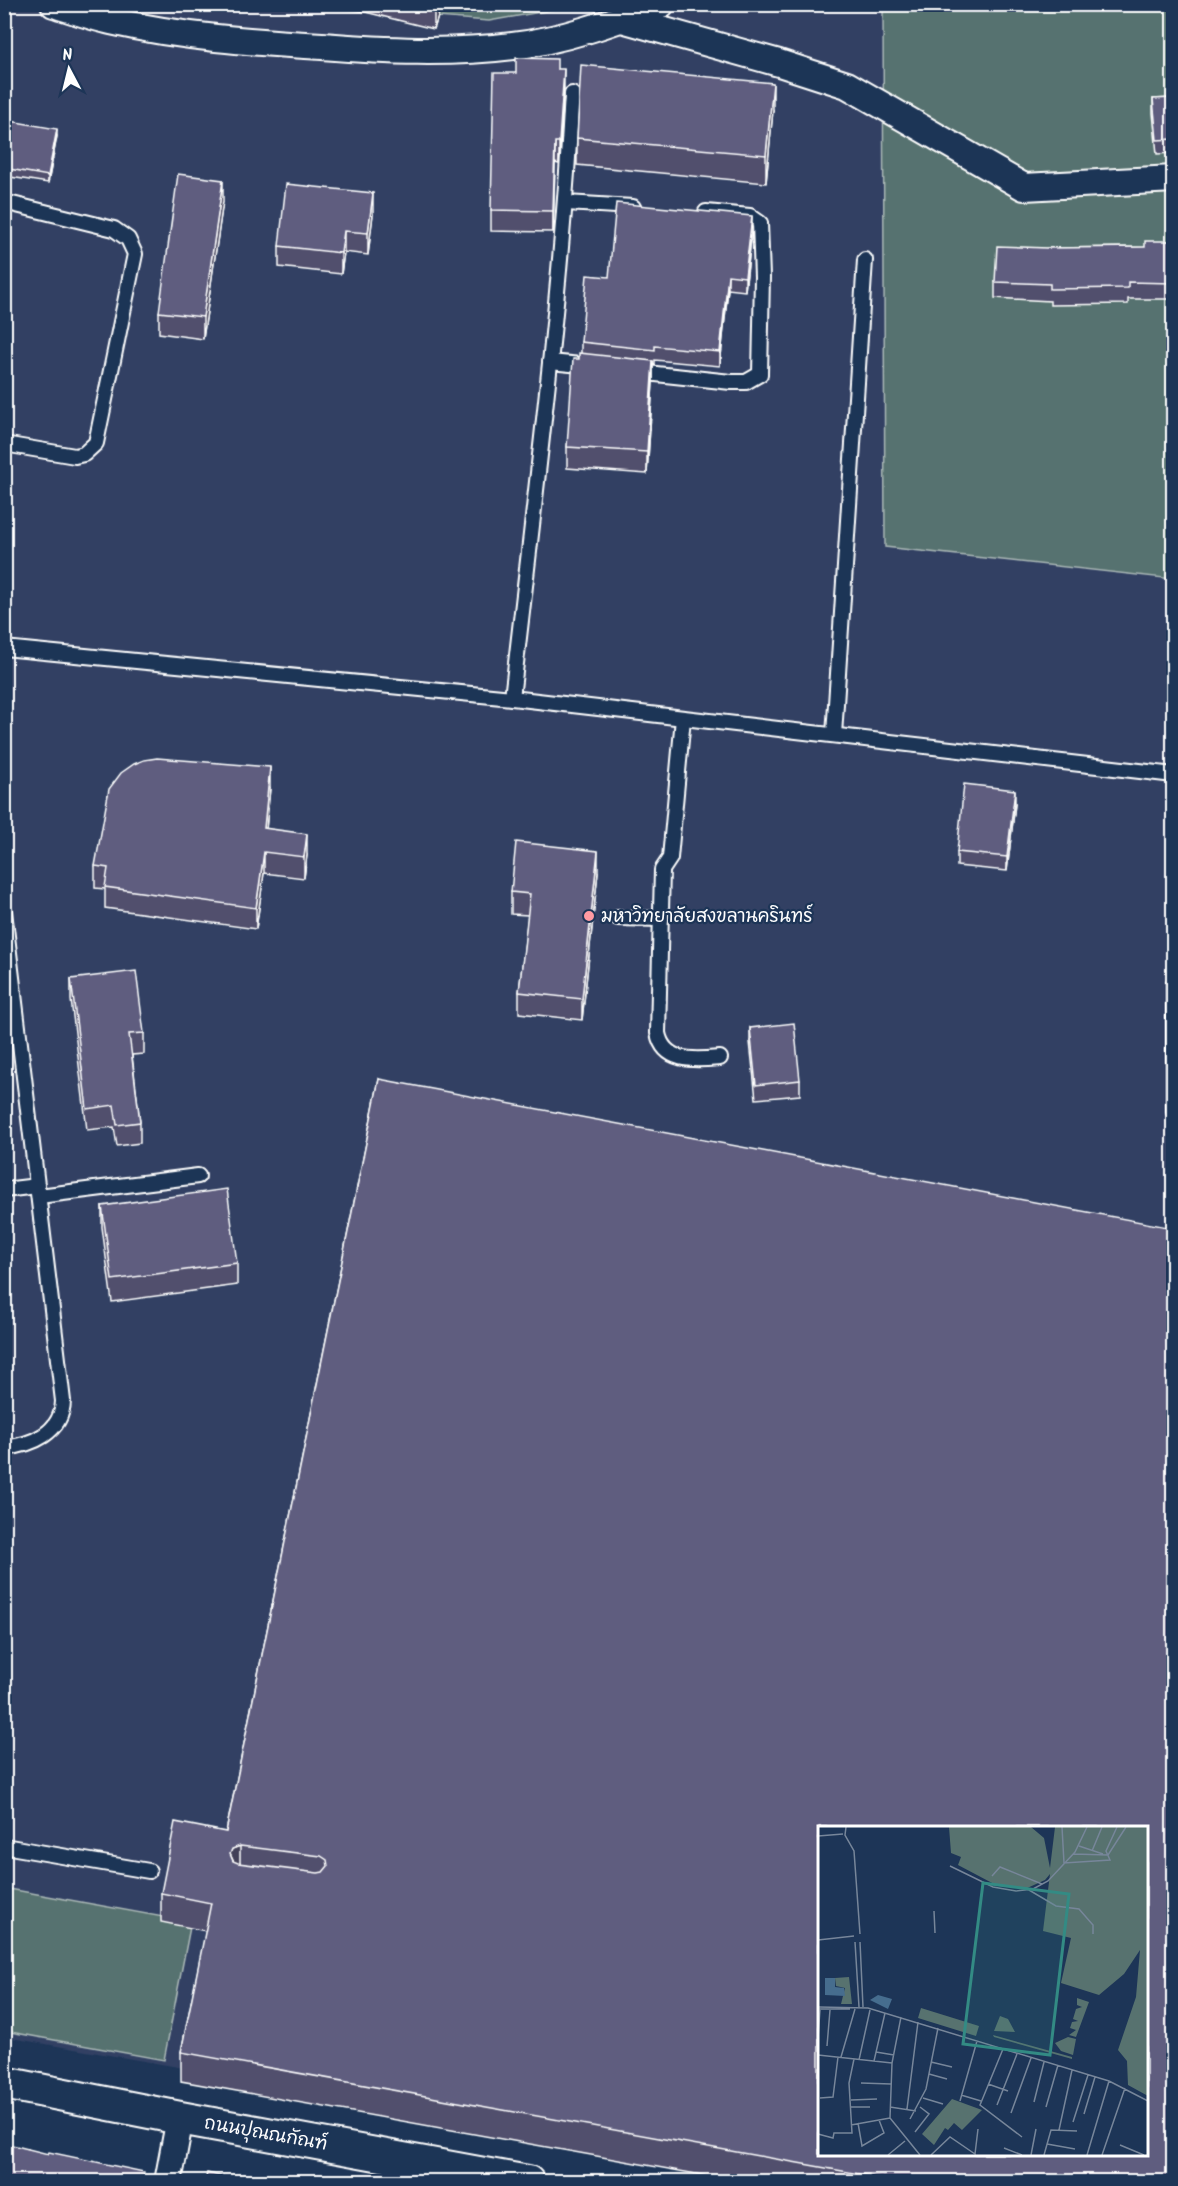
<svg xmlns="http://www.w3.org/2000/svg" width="1178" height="2186" font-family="Kalam,'Playpen Sans Thai',sans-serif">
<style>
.built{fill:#304163;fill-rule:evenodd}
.green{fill:#57726f;stroke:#abb8b7;stroke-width:1.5}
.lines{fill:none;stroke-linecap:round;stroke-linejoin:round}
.service-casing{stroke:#fff;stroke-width:18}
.minor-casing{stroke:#fff;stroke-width:30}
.tertiary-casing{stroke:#fff;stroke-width:36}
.service{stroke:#1d3557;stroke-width:14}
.minor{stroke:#1d3557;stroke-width:26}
.tertiary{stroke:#1d3557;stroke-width:32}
.wall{fill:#51506d;stroke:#fff;stroke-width:1.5}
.shaded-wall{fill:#424159;stroke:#fff;stroke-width:1.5}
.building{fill:#5e5d7f;stroke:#fff;stroke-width:1.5;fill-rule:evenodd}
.poi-dot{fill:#ff9aa2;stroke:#1d3557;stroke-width:2}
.labels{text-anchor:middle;stroke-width:4.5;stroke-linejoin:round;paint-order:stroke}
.poi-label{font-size:18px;fill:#fff;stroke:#1d3557;text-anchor:start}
.street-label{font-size:18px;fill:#fff;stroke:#1d3557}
.inset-road{fill:none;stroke:#77869a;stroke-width:1.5}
.view{fill:#338b84;fill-opacity:0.15;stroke:#338b84;stroke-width:3}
.inset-edge{fill:none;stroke:#fff;stroke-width:3}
</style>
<rect width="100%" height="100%" fill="#1d3557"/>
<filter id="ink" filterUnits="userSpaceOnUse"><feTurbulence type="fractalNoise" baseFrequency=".0167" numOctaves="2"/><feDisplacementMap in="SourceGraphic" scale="12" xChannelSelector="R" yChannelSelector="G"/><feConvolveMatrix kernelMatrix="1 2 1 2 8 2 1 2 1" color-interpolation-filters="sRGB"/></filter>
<g filter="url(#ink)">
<path class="built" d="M4 5H1173V2181H837L5 2037ZM820 1828H1146V2154H820Z"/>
<g class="green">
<polygon points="280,5 580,5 489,21"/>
<polygon points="883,5 1173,5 1173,579 885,547"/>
<polygon points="4,1888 191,1922 164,2060 5,2031"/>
</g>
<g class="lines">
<g class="service-casing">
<g id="service">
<polyline points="4,202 114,229 128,239 135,254 96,443 84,454 75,456 4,444"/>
<polyline points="566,203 633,207"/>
<polyline points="550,362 591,366"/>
<polyline points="637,372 731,382 746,382 760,374 762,277 760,223 750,216 706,212"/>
<polyline points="4,648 512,698 1174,775"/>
<path d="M512 698C535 497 561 296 572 94"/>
<path d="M683 718 670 858 662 870 658 1033C664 1064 696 1060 720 1058"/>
<polyline points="834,735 865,260"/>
<path d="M4 911 63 1401C62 1433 32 1445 4 1448"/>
<polyline points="618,918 661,919"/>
<polyline points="1174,984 1174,1112"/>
<polyline points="4,1190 37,1186"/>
<polyline points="39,1196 198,1176"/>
<polyline points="4,1846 149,1871"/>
</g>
</g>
<g class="minor-casing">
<g id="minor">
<path d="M54 4C73 10 92 17 111 21 180 37 252 42 322 46 385 51 450 54 513 46 563 40 613 22 661 4"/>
<polyline points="622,19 779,63 847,85 1024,187 1174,179"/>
<polyline points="168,2182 180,2118"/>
</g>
</g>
<g class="tertiary-casing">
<polyline id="tertiary" points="4,2083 180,2118 528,2182"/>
</g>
<use href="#service" class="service"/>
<use href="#minor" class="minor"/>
<use href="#tertiary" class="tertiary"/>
</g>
<g class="wall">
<polygon points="333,4 442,4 434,29"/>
<polygon points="557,69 564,91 559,164 555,163 553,232 491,231 491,210 516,73"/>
<polygon points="1173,98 1173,153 1157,154 1153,113 1153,99"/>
<polygon points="773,110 766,183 577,165 577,138"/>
<polygon points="4,120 57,136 48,183 4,176"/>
<polygon points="223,201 203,339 159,333 159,312"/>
<polygon points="373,214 368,255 344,252 341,274 279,267 279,246"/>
<polygon points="752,230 745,291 728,289 720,366 655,360 655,365 653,364 653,382 647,474 567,468 567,447 579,359 581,353 581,342 609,277"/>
<polygon points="1173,241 1173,299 1128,299 1128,304 1050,305 1050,301 995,298 995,282 1047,248 1145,247"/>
<polygon points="270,788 266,829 307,855 304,878 264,873 256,929 105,908 105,889 95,888 95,866"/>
<polygon points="1015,804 1007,871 957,866 957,852"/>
<polygon points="598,872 582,1020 519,1013 519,992 528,915 511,914 511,892"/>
<polygon points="71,979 144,1033 144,1054 132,1055 140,1122 140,1143 117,1146 114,1127 87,1130 71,1000"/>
<polygon points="750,1028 800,1080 800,1095 756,1099 750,1042"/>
<polygon points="379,1079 1173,2181 735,2181 181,2081 181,2052 206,1931 161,1922 161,1893 226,1832"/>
<polygon points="102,1206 237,1263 237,1285 112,1302 102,1227"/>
</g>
<g class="shaded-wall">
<polygon points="434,4 442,4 434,29"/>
<polygon points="564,69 564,91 559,164 559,142"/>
<polygon points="773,83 773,110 766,183 766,155"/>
<polygon points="57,129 57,136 48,183 48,176"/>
<polygon points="555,142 555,163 553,232 553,211"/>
<polygon points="223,180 223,201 203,339 203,317"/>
<polygon points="373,193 373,214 368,255 368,233"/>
<polygon points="752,216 752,230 745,291 745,277"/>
<polygon points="344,231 344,252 341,274 341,253"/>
<polygon points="728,275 728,289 720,366 720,352"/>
<polygon points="653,361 653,382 647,474 647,452"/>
<polygon points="270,767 270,788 264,850 264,828"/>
<polygon points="1015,790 1015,804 1007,871 1007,857"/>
<polygon points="307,834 307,855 304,878 304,857"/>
<polygon points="598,851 598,872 582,1020 582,999"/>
<polygon points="264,852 264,873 256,929 256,908"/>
<polygon points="240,1846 240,1875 230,1854 232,1849"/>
</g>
<g class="building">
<polygon points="516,58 557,59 557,69 564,69 559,142 555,142 553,211 491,210 494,73 516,73"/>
<polygon points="581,65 773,83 766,155 577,138"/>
<polygon points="1173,98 1173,139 1157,140 1153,99"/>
<polygon points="4,120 57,129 48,176 4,168"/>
<polygon points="178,174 223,180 203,317 159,312"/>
<polygon points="286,184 373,193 368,233 344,231 341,253 279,246"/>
<polygon points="616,203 752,216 745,277 728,275 720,352 655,346 655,350 581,342 587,275 609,277"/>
<polygon points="1145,241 1173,241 1173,283 1128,282 1128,288 1050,289 1050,284 995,282 997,246 1047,248 1145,247"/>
<polygon points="579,353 653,361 647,452 567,447 573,359 579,359"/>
<polygon points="157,758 270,767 264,828 307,834 304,857 264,852 256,908 105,887 108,868 95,866 109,789 121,773 134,764 144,760"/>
<polygon points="964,784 1015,790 1007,857 957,852"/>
<polygon points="516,842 598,851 582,999 519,992 530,894 511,892"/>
<polygon points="136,971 144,1033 129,1034 140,1122 117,1125 114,1105 87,1109 71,979"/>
<polygon points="794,1023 800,1080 756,1085 750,1028"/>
<path d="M379 1079 1173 1228V2181H898L181 2052 211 1903 161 1893 175 1822 226 1832ZM819 1827H1146V2154H819ZM240 1846 321 1856 327 1860 328 1866 323 1872 318 1873 238 1863 233 1861 230 1854 232 1849Z"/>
<polygon points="227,1189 237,1263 112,1280 102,1206"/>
<polygon points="4,2143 48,2154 49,2152 144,2172 142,2181 4,2181"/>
<polygon points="207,2173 244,2181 205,2181"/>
</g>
</g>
<circle class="poi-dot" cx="589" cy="916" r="6"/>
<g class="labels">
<g class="poi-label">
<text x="601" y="922">มหาวิทยาลัยสงขลานครินทร์</text>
</g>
<g class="street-label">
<text transform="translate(266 2133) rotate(10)" y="6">ถนนปุณณกัณฑ์</text>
</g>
</g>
<g transform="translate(818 1826)">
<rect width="330" height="330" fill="#1d3557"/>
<path d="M131 1H213L226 12 232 42 237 1H330V270L310 259 309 235 300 224 318 171 322 124 306 148 281 169 243 157 253 112 225 105 232 48 227 54 207 63 176 58 140 39 143 31 133 27ZM31 151 34 178H23L27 162 18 160 17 152ZM259 172 271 176 258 211 251 209 258 204 252 202 254 196 260 195 255 193 258 183 264 181 259 179ZM103 182 161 200 158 210 100 192ZM182 190 190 193 197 206 176 205ZM175 209 254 231V233L176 211ZM250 211 258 213 255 229 243 225 237 217ZM134 273 164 284 144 304 136 297 130 304 127 302 116 319 104 308Z" fill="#57726f"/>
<path d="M7 152H17V161L26 162 27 170 7 169ZM60 169 74 173 70 183 52 174Z" fill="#466d8e"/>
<path class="inset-road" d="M28 1 27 9 36 25 42 108M244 1 246 37 292 34 288 25 299 1M0 10 25 8M261 20 285 28M274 25 284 1M255 28 290 29 308 1M132 40 175 61 198 65 215 63 230 55 257 26 269 1M174 50 182 41 224 58M211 64 238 80 261 83 275 99V108M116 85 117 107M0 114 36 110M37 116 41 181M42 116 45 181M0 181 50 182 291 255 330 275M0 183H32M83 191 74 237 72 292 102 329M0 212 2 184M9 220 12 184M185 223 162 279 204 311M58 226 76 229M0 229 74 237M23 231 37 183M41 234 52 184M56 235 67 187M113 236 134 241M111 248 129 253M43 257 73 258M170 258 190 265M143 269 163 275M2 272 15 271 20 231M105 272 125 278M33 274 59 273M142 275 159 215M216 276 226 236M179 279 199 228M33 281H52M72 281 98 285M228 281 240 239M89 283 100 196M193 287 213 232M266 288 277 251M92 293 108 263 120 202M255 296 270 249M40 297 44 320 66 307 61 294M33 299 72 292M241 304 254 244M97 306 111 288 102 281M0 308 15 312 16 307H34L31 257 36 233M229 318 257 323M302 319 326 329M186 322 204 329M70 329 87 315M113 329 132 311 157 328 160 303M213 329 218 303M226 329 233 304 259 305M269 329 291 255M284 329 307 262"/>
<path class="view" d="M165 57 251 68 232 229 145 218Z"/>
<rect width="330" height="330" class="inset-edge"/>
</g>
<rect width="1178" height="2186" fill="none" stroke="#1d3557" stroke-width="24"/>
<rect x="12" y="12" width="1154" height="2162" fill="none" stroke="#fff" stroke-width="2" filter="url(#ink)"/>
<g transform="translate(69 69) rotate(353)" stroke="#1d3557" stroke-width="4.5" paint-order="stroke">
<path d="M0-4.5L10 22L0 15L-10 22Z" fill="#ffffff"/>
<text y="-9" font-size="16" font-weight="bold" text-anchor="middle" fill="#ffffff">N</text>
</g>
</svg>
